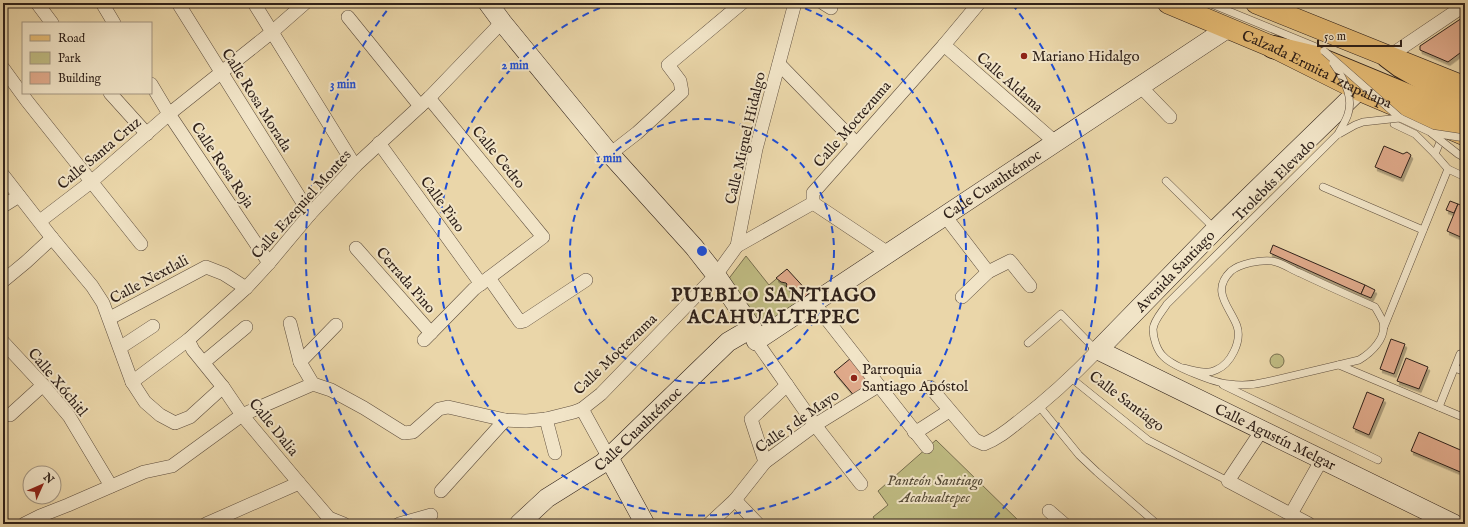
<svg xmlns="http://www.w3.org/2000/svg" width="1468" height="527" font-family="'IM FELL English',serif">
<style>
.green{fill:#bfbb82;stroke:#776e4e}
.building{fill:#e0aa8b;stroke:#2f211a;filter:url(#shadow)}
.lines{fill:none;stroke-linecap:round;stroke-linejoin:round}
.lane-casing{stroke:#5e4e3e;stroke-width:8}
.street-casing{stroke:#5e4e3e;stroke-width:14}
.secondary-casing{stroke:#2f211a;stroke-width:20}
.primary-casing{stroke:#2f211a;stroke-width:22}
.highway-casing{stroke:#2f211a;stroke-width:24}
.lane{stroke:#f1e4c7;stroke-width:7}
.street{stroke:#f1e4c7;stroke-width:13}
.secondary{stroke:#f1e4c7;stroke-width:19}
.primary{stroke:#e5bb74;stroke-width:21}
.highway{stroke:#e5bb74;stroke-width:22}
.lane-bridge-casing{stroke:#5e4e3e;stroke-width:8;stroke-linecap:butt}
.lane-bridge{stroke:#f1e4c7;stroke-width:7}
.ring{fill:none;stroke:#1d4ed8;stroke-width:2;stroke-dasharray:7 5}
.poi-dot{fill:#8f2418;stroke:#f1e4c7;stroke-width:1.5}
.labels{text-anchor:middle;stroke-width:4;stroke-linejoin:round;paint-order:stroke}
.poi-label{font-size:15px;fill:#2f211a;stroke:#f1e4c7;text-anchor:start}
.street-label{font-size:15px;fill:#2f211a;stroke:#f1e4c7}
.park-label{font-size:15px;font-style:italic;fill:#534834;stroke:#f1e4c7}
.district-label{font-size:19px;font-weight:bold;letter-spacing:1px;fill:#2f211a;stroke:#f1e4c7}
.centre{fill:#1d4ed8;stroke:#f1e4c7;stroke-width:2}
.ring-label{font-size:12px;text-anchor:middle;font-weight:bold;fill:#1d4ed8;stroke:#f1e4c7;stroke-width:4;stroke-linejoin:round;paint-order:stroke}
</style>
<defs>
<filter id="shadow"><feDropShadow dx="2" dy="3.5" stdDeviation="0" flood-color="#0004"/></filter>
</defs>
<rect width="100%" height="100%" fill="#ead6a9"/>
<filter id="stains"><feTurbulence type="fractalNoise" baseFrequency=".005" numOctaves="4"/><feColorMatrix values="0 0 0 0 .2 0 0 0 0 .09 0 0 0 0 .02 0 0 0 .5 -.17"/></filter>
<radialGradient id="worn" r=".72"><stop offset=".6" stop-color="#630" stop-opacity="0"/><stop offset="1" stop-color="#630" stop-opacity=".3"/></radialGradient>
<g class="green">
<polygon points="746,256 769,285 787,270 811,299 765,328 761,325 727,281"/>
<circle cx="1277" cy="361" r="7"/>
<polygon points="936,440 1022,524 878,524 873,517 888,505 878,491"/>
</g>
<g class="building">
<polygon points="1465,16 1465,61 1460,53 1448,62 1420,50 1420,46"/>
<polygon points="1384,146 1403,154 1407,152 1411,155 1401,178 1375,167"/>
<polygon points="1450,201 1458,204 1454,213 1446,210"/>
<polygon points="1458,204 1465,207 1465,239 1447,231"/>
<polygon points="1273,245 1365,285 1361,294 1270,253"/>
<polygon points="787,269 809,293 799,303 794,298 795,292 794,290 791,292 786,286 787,284 786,283 781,282 776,278"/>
<polygon points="1365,285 1375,290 1371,298 1361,294"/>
<polygon points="1391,339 1405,344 1394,374 1380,369"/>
<polygon points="851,358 873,384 856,398 834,372"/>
<polygon points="1406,358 1428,367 1419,389 1397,381"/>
<polygon points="1367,392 1384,399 1369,435 1353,428"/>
<polygon points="1419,432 1465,452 1465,474 1411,451"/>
</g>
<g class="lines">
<g class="lane-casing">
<g id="lane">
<polyline points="1209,3 1316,47"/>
<polyline points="1399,114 1394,124 1415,134 1435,154"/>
<polyline points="1448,169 1465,177"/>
<polyline points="1166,181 1214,228"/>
<polyline points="1323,187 1423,230"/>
<polyline points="1384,327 1448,169 1435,154 1443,135"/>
<polyline points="1028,343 1061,314 1091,345 1098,349"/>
<polyline points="1339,365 1465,418"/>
<path d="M1183 368C1193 370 1207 375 1216 370 1231 364 1242 341 1237 326 1230 307 1210 291 1231 271 1241 263 1260 260 1272 261 1281 262 1292 270 1300 273 1325 285 1350 296 1375 307 1378 312 1381 317 1383 322 1387 338 1371 353 1359 360L1266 382C1254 385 1242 386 1229 384 1215 383 1174 367 1164 357 1157 351 1153 338 1153 329 1154 320 1162 312 1167 304L1338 134"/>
<polyline points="1455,368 1465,372"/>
<polyline points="1071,378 1148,440 1228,481"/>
<polyline points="1223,385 1378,460"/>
<polyline points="1039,406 1079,455 1097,472 1157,524"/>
<polyline points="1439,407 1460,354 1465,356"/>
</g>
</g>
<g class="street-casing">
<g id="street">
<polyline points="37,3 52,23"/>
<polyline points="102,3 114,23"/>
<polyline points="178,3 310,214"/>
<polyline points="254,3 355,166"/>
<polyline points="823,3 831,8"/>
<polyline points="348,17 420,106"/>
<polyline points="944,45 1055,142"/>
<polyline points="1388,57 1465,5"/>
<polyline points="779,64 856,143"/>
<polyline points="3,68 27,101 141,244"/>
<polyline points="151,84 169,114 269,263"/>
<polyline points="1141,87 1170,117"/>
<polyline points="110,93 147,134"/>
<polyline points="379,143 481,284"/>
<polyline points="610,154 637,133 682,92 680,81 668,65 742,3"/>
<polyline points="3,175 52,238 92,286 103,303 132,382 145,402 160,415 175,423 190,417 223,387"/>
<polyline points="813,203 888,253"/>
<polyline points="3,206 19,196"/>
<polyline points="945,216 988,272"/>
<polyline points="40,221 91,182 169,114 272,32 305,3"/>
<polyline points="737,246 813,203 813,193 944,45 979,3"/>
<polyline points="356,248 431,333"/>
<polyline points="489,278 520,322 524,321 586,280"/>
<polyline points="3,281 26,262 52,238"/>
<polyline points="962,297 988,272 1010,261 1030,286"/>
<polyline points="814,303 927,447"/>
<polyline points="110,318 206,267 224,274 246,288"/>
<polyline points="290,323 300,362"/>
<polyline points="188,340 193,350 223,387 242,415 299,483 329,518 344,524"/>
<polyline points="424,340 474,289 543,237 429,98"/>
<polyline points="756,341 815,425 861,484"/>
<polyline points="3,342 43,385 69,416 111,486"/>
<polyline points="121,347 153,326"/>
<polyline points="204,362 246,327"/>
<polyline points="132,382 188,340 246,288 269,263 310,214 355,166 429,98 502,22"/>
<polyline points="313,384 300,362 336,325"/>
<path d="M930 387 975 440 984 444C997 439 1007 431 1018 422 1047 400 1073 376 1098 350"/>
<polyline points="582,409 609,458"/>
<polyline points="10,415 43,385"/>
<polyline points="546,419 555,453"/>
<polyline points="1262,430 1228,481 1309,524"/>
<polyline points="914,432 921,429 949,411"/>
<polyline points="765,462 751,419 787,385"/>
<polyline points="441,491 505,420"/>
<polyline points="735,500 758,524"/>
<polyline points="1049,511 1064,524"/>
<polyline points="1291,514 1322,459"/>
<polyline points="24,524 40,516 68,505 144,472 172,466 242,415 313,384 331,390 364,408 404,433 413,432 439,409 448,407 505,420 526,421 546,419 574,412 582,409 601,394 716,275 737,246 756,149 795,3"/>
<polyline points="206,524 299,483"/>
<polyline points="399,524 431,515"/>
<polyline points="709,524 735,500 765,462 815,425 878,386"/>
</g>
</g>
<g class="secondary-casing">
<g id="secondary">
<path id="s1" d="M488 3 502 22 610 154 694 247 716 275 752 328 756 341 1228 28"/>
<path id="s2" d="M1359 90 1216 229 1098 350 1454 524"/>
<polyline points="609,458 645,524"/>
<path id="s3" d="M519 524 547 498 603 463 728 342 752 328"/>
</g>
</g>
<g class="primary-casing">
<g id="primary">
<path id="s4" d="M1168 3 1273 47 1359 90 1465 135"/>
<polyline points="1256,3 1465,87"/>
</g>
</g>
<g class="highway-casing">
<g id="highway">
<polyline points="1273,47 1315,57 1465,119"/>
<polyline points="1388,57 1400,66 1465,103"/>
</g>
</g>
<use href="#lane" class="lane"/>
<use href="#street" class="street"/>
<use href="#secondary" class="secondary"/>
<use href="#primary" class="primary"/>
<use href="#highway" class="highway"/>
<g class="lane-bridge-casing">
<g id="lane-bridge">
<polyline points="1324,51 1400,118 1430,132 1458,154 1465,158"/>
<path d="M1333 63C1343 77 1354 96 1348 114 1346 121 1341 128 1338 134"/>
<polyline points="1432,133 1465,138"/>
<polyline points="1339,134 1355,125 1363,122 1400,118"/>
</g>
</g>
<use href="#lane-bridge" class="lane-bridge"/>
</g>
<g class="ring">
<circle cx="702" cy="251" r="132"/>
<path d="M794 4A264 264 0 1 1 610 4"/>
<path d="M415 524A396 396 0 0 1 392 4M1012 4A396 396 0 0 1 989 524"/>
</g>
<g class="poi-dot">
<circle cx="1024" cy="56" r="4"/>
<circle cx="854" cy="378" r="4"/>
</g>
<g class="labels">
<g class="poi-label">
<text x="1032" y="61">Mariano Hidalgo</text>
<text x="862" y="374">Parroquia<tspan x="862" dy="17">Santiago Apóstol</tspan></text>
</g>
<g class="street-label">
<text dy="5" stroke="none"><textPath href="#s4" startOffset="163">Calzada Ermita Iztapalapa</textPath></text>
<text transform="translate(1010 82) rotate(41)" y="5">Calle Aldama</text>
<text transform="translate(257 100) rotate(58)" y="5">Calle Rosa Morada</text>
<text transform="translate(852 124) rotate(-49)" y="5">Calle Moctezuma</text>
<text transform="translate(745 138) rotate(-77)" y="5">Calle Miguel Hidalgo</text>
<text transform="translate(99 153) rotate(-40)" y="5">Calle Santa Cruz</text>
<text transform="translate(499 157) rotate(51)" y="5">Calle Cedro</text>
<text transform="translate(223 165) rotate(56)" y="5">Calle Rosa Roja</text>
<text transform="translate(1274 180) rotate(-45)" y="5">Trolebús Elevado</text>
<text dy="5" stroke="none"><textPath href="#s1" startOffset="716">Calle Cuauhtémoc</textPath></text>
<text transform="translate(301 204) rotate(-48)" y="5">Calle Ezequiel Montes</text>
<text transform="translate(443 204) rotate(54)" y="5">Calle Pino</text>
<text transform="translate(1175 271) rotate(-46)" y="5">Avenida Santiago</text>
<text transform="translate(149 279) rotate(-28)" y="5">Calle Nextlali</text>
<text transform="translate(406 280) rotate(49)" y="5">Cerrada Pino</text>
<text transform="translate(615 354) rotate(-44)" y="5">Calle Moctezuma</text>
<text transform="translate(58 382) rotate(50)" y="5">Calle Xóchitl</text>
<text transform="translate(1127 401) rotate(37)" y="5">Calle Santiago</text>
<text transform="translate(797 421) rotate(-35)" y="5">Calle 5 de Mayo</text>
<text transform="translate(274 427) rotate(51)" y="5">Calle Dalia</text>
<text dy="5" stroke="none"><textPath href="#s3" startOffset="153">Calle Cuauhtémoc</textPath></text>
<text dy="5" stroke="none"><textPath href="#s2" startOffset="566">Calle Agustín Melgar</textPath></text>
</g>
<g class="park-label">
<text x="935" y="485">Panteón Santiago<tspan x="935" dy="17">Acahualtepec</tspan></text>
</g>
<g class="district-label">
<text x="774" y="301">PUEBLO SANTIAGO<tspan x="774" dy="22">ACAHUALTEPEC</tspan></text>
</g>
</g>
<circle cx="702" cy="251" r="6" class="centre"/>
<g class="ring-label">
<text x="515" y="69">2 min</text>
<text x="343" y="88">3 min</text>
<text x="609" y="162">1 min</text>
</g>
<rect width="1468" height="527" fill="none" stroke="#ead6a9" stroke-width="16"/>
<rect x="4" y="4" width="1460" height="519" fill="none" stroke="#2f211a" stroke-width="2"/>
<rect x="8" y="8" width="1452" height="511" fill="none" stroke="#2f211a"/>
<rect x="22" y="22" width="130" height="72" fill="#f1e4c7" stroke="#a39682"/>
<rect x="30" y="35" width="20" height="6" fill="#e5bb74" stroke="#a39682"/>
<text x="58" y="42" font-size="12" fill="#2f211a">Road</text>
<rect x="30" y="52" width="20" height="12" fill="#bfbb82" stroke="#a39682"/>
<text x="58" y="62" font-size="12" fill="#2f211a">Park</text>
<rect x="30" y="72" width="20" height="12" fill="#e0aa8b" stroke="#a39682"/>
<text x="58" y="82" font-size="12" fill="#2f211a">Building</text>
<g transform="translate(42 485) rotate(45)"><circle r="19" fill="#f1e4c7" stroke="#a39682"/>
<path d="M0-3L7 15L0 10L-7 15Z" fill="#8f2418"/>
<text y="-6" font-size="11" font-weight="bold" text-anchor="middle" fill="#2f211a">N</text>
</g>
<path d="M1318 40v6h83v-6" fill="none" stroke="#2f211a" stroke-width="2"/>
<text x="1324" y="40" font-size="12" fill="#2f211a" stroke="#f1e4c7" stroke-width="3" paint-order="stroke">50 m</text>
<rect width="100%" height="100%" filter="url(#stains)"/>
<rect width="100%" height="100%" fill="url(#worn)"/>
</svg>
